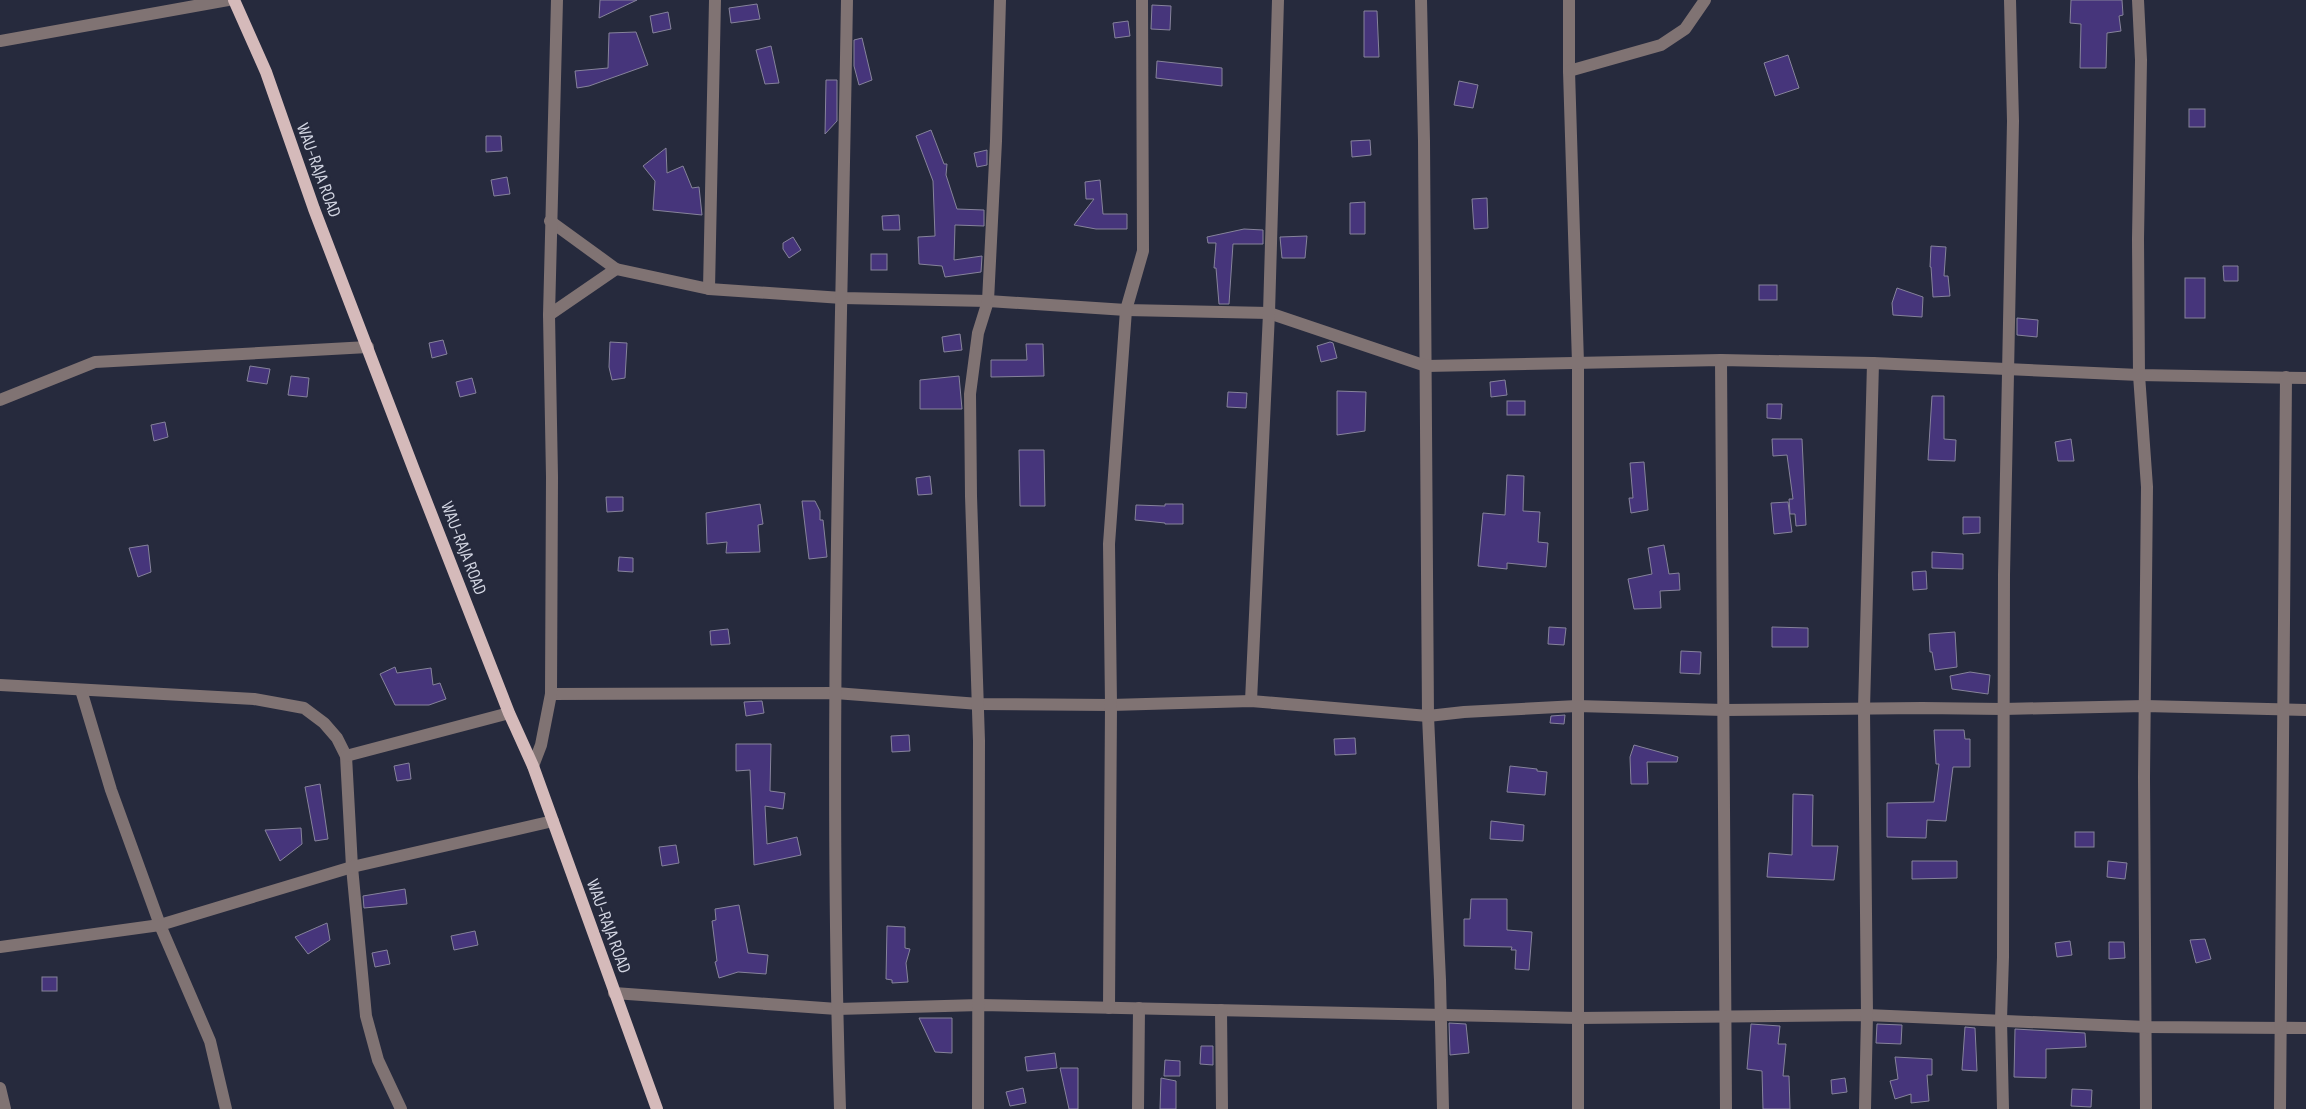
<svg xmlns="http://www.w3.org/2000/svg" width="2306" height="1109" font-family="'Sofia Sans Condensed',sans-serif">
<style>
.building{fill:#46357b;stroke:#86839b}
.lines{fill:none;stroke-linecap:round;stroke-linejoin:round}
.minor{stroke:#807373;stroke-width:12}
.major{stroke:#d5baba;stroke-width:12}
.labels{text-anchor:middle;stroke-width:5;stroke-linejoin:round;paint-order:stroke}
.street-label{font-size:18px;fill:#d2d5e2;stroke:#262a3d}
</style>
<rect width="100%" height="100%" fill="#262a3d"/>
<g class="building">
<polygon points="600,0 637,0 599,18"/>
<polygon points="2071,0 2122,0 2123,15 2119,16 2121,31 2107,33 2106,68 2080,68 2081,24 2070,23"/>
<polygon points="757,4 760,19 731,23 729,8"/>
<polygon points="1152,5 1171,6 1170,30 1151,29"/>
<polygon points="1364,11 1377,11 1379,57 1364,57"/>
<polygon points="668,12 671,29 653,33 650,16"/>
<polygon points="1128,21 1130,36 1115,38 1113,23"/>
<polygon points="636,32 648,65 589,86 577,88 575,71 608,68 609,33"/>
<polygon points="862,38 872,80 859,85 854,66 854,40"/>
<polygon points="771,46 779,83 765,84 756,50"/>
<polygon points="1788,55 1799,88 1775,96 1764,63"/>
<polygon points="1157,61 1222,68 1222,86 1156,78"/>
<polygon points="826,80 837,80 837,121 825,134"/>
<polygon points="1459,81 1478,85 1473,108 1454,105"/>
<rect x="2189" y="109" width="16" height="18"/>
<polygon points="931,130 944,164 947,164 946,175 957,209 984,210 984,226 955,225 954,260 982,256 981,272 945,277 942,266 919,264 918,237 935,236 933,181 916,136"/>
<polygon points="486,136 501,136 502,151 486,152"/>
<polygon points="1370,140 1371,155 1352,157 1351,141"/>
<polygon points="666,148 667,173 683,166 692,188 699,187 702,215 653,210 655,181 643,166"/>
<polygon points="987,150 987,165 977,167 974,153"/>
<polygon points="507,177 510,194 494,196 491,180"/>
<polygon points="1100,180 1103,214 1127,214 1127,229 1096,229 1074,225 1094,199 1086,199 1085,182"/>
<polygon points="1487,198 1488,228 1474,229 1472,199"/>
<polygon points="1365,202 1365,234 1350,234 1350,203"/>
<polygon points="899,215 900,230 883,230 882,216"/>
<polygon points="1244,229 1263,230 1263,244 1233,244 1229,304 1219,304 1216,268 1214,268 1216,243 1208,243 1207,237"/>
<polygon points="1307,236 1305,258 1282,258 1280,237"/>
<polygon points="793,237 801,250 789,258 783,249 783,243"/>
<polygon points="1931,246 1946,247 1944,276 1948,276 1950,296 1933,297 1931,267 1930,267"/>
<rect x="871" y="254" width="16" height="16"/>
<polygon points="2223,266 2238,266 2238,281 2224,281"/>
<rect x="2185" y="278" width="20" height="40"/>
<rect x="1759" y="285" width="18" height="15"/>
<polygon points="1897,288 1923,297 1922,317 1893,315 1892,303"/>
<polygon points="2017,318 2038,320 2037,337 2017,335"/>
<polygon points="960,334 962,350 944,352 942,337"/>
<polygon points="443,340 447,354 432,358 429,343"/>
<polygon points="610,342 627,343 625,378 612,380 609,367"/>
<polygon points="1330,342 1333,343 1337,358 1321,362 1317,346"/>
<polygon points="1026,344 1043,344 1044,376 991,377 991,360 1027,360"/>
<polygon points="250,366 270,369 267,384 247,381"/>
<polygon points="291,376 309,378 307,397 288,395"/>
<polygon points="959,376 962,409 920,409 920,380"/>
<polygon points="472,378 476,393 460,397 456,382"/>
<polygon points="1505,380 1507,395 1491,397 1490,382"/>
<polygon points="1337,391 1366,392 1365,431 1337,435"/>
<polygon points="1228,392 1247,393 1246,408 1227,407"/>
<polygon points="1932,396 1944,396 1944,439 1956,440 1955,461 1928,460"/>
<rect x="1507" y="401" width="18" height="14"/>
<polygon points="1767,404 1782,404 1781,419 1767,418"/>
<polygon points="165,422 168,437 154,441 151,425"/>
<polygon points="1772,439 1802,439 1806,525 1796,526 1795,514 1790,514 1789,499 1793,499 1787,455 1773,456"/>
<polygon points="2071,439 2074,461 2058,461 2055,442"/>
<polygon points="1019,450 1044,450 1045,506 1020,506"/>
<polygon points="1644,462 1648,510 1631,513 1629,498 1633,498 1630,463"/>
<polygon points="1507,475 1524,476 1523,511 1540,512 1538,542 1548,543 1546,567 1507,563 1507,569 1478,566 1483,513 1505,515"/>
<polygon points="930,476 932,494 918,495 916,478"/>
<polygon points="606,497 623,497 623,511 607,512"/>
<polygon points="802,501 815,501 820,511 820,520 823,520 827,557 809,559"/>
<polygon points="1788,502 1792,532 1774,534 1771,503"/>
<polygon points="760,504 763,524 758,525 760,552 726,553 727,542 707,544 706,513"/>
<polygon points="1165,504 1183,504 1183,524 1165,524 1165,523 1135,520 1136,505 1165,506"/>
<polygon points="1963,517 1980,517 1980,533 1963,534"/>
<polygon points="148,545 151,572 138,577 129,548"/>
<polygon points="1664,545 1669,574 1679,573 1680,590 1660,591 1661,608 1634,609 1628,579 1652,574 1648,548"/>
<polygon points="1932,552 1963,554 1963,569 1932,568"/>
<polygon points="619,557 633,558 633,572 618,571"/>
<polygon points="1926,571 1927,589 1913,590 1912,572"/>
<polygon points="1549,627 1566,628 1564,645 1548,644"/>
<polygon points="1772,627 1808,628 1808,647 1772,647"/>
<polygon points="728,629 730,644 711,645 710,631"/>
<polygon points="1955,632 1957,667 1935,670 1932,652 1930,652 1929,634"/>
<polygon points="1681,651 1701,652 1700,674 1680,673"/>
<polygon points="395,667 397,673 431,668 433,685 440,683 446,699 429,705 395,705 380,674"/>
<polygon points="1970,672 1990,675 1988,694 1952,689 1950,676"/>
<polygon points="762,701 764,713 746,716 744,702"/>
<polygon points="1565,715 1564,724 1550,723 1551,716"/>
<polygon points="1934,730 1964,730 1965,739 1970,739 1970,767 1953,767 1946,821 1927,820 1926,838 1887,837 1887,803 1934,802 1939,764 1936,764"/>
<polygon points="909,735 910,751 892,752 891,736"/>
<polygon points="1355,738 1356,754 1335,755 1334,739"/>
<polygon points="736,744 771,744 770,791 785,793 783,809 765,806 767,844 797,837 801,855 754,865 750,770 736,771"/>
<polygon points="1634,745 1678,757 1677,762 1647,762 1648,784 1631,784 1630,757"/>
<polygon points="409,763 411,779 397,781 394,766"/>
<polygon points="1510,766 1537,769 1537,771 1547,772 1545,795 1507,792"/>
<polygon points="320,784 328,839 315,841 305,787"/>
<polygon points="1793,794 1813,795 1812,846 1838,846 1834,880 1767,877 1769,853 1792,855"/>
<polygon points="1491,821 1524,825 1523,841 1490,839"/>
<polygon points="301,828 302,844 280,861 265,830"/>
<rect x="2075" y="832" width="19" height="15"/>
<polygon points="676,845 679,863 662,866 659,847"/>
<polygon points="1912,861 1957,861 1957,878 1912,879"/>
<polygon points="2108,861 2127,863 2125,879 2107,877"/>
<polygon points="405,889 407,904 364,908 363,896"/>
<polygon points="1471,899 1507,899 1507,930 1532,932 1529,970 1515,969 1516,950 1511,950 1512,947 1464,946 1464,919 1470,919"/>
<polygon points="739,905 748,953 768,955 766,974 738,972 719,978 715,962 717,961 712,921 716,920 715,909"/>
<polygon points="327,923 330,940 308,954 295,937"/>
<polygon points="887,926 905,927 905,948 910,949 906,963 908,982 892,983 892,980 886,979"/>
<polygon points="475,931 478,945 454,950 451,936"/>
<polygon points="2205,939 2211,959 2196,963 2190,940"/>
<polygon points="2070,941 2072,955 2057,957 2055,943"/>
<polygon points="2109,942 2124,942 2125,958 2109,959"/>
<polygon points="387,950 390,964 375,967 372,953"/>
<rect x="42" y="977" width="15" height="14"/>
<polygon points="919,1018 952,1018 952,1053 935,1052"/>
<polygon points="1449,1023 1466,1024 1469,1053 1450,1055"/>
<polygon points="1751,1024 1780,1026 1778,1044 1786,1044 1783,1076 1789,1076 1790,1109 1763,1109 1762,1071 1747,1069"/>
<polygon points="1877,1024 1902,1025 1901,1044 1876,1043"/>
<polygon points="1965,1027 1975,1028 1977,1071 1962,1070"/>
<polygon points="2015,1029 2085,1033 2086,1047 2046,1049 2046,1078 2014,1077"/>
<polygon points="1201,1046 1213,1046 1213,1065 1200,1064"/>
<polygon points="1055,1053 1057,1068 1027,1071 1025,1057"/>
<polygon points="1895,1057 1932,1059 1932,1075 1927,1075 1929,1101 1911,1103 1911,1094 1895,1099 1890,1081 1898,1079"/>
<polygon points="1165,1060 1180,1061 1180,1076 1164,1076"/>
<polygon points="1060,1068 1078,1068 1078,1109 1069,1109"/>
<polygon points="1161,1078 1176,1081 1176,1109 1160,1109"/>
<polygon points="1845,1078 1847,1092 1832,1094 1831,1080"/>
<polygon points="1023,1088 1026,1103 1010,1106 1006,1092"/>
<polygon points="2072,1089 2092,1090 2091,1107 2071,1106"/>
</g>
<g class="lines">
<g class="minor">
<polyline points="1421,0 1424,141 1428,716 1440,980 1443,1109"/>
<polyline points="1569,0 1569,71 1578,363 1578,1109"/>
<polyline points="2138,0 2141,60 2138,239 2139,375 2147,487 2144,777 2146,1109"/>
<polyline points="0,41 228,0"/>
<polyline points="1569,71 1661,45 1685,29 1705,0"/>
<polyline points="550,221 616,269 709,289 842,298 988,301 1126,310 1269,313 1426,366 1721,360 1873,363 2139,375 2306,378"/>
<polyline points="709,289 715,0"/>
<polyline points="549,315 616,269"/>
<polyline points="1721,360 1726,1109"/>
<polyline points="0,400 95,362 368,347"/>
<polyline points="0,685 254,699 304,708 324,723 337,738 346,756 352,867 366,1016 378,1060 401,1109"/>
<polyline points="81,690 111,790 160,925 210,1041 226,1109"/>
<polyline points="551,694 835,693 979,704 1111,705 1251,701 1428,716 1464,712 1577,706 1724,710 1922,708 2003,709 2145,706 2306,710"/>
<polyline points="1251,701 1269,313 1278,0"/>
<polyline points="346,756 509,713"/>
<polyline points="533,766 541,745 551,694 552,477 549,315 557,0"/>
<polyline points="0,947 160,925 352,867 553,821"/>
<polyline points="614,993 837,1009 980,1005 1578,1018 1867,1015 2146,1027 2306,1028"/>
<polyline points="1109,1008 1111,705 1109,544 1126,310 1143,251 1142,0"/>
<polyline points="1221,1010 1222,1109"/>
<polyline points="0,1088 5,1109"/>
<path d="M840 1109C828 740 841 369 847 0"/>
<polyline points="978,1109 979,741 971,496 970,394 978,333 988,301 996,141 1000,0"/>
<polyline points="1138,1109 1139,1008"/>
<polyline points="1865,1109 1867,1015 1864,709 1873,363"/>
<polyline points="2003,1109 2001,1020 2003,957 2004,575 2013,121 2010,0"/>
<polyline points="2280,1109 2286,377"/>
</g>
<polyline class="major" points="234,0 266,72 314,209 414,470 509,713 533,766 657,1109"/>
</g>
<g class="labels">
<g class="street-label">
<text transform="translate(319 170) rotate(70)" y="6">WAU-RAJA ROAD</text>
<text transform="translate(464 548) rotate(69)" y="6">WAU-RAJA ROAD</text>
<text transform="translate(609 926) rotate(70)" y="6">WAU-RAJA ROAD</text>
</g>
</g>
</svg>
